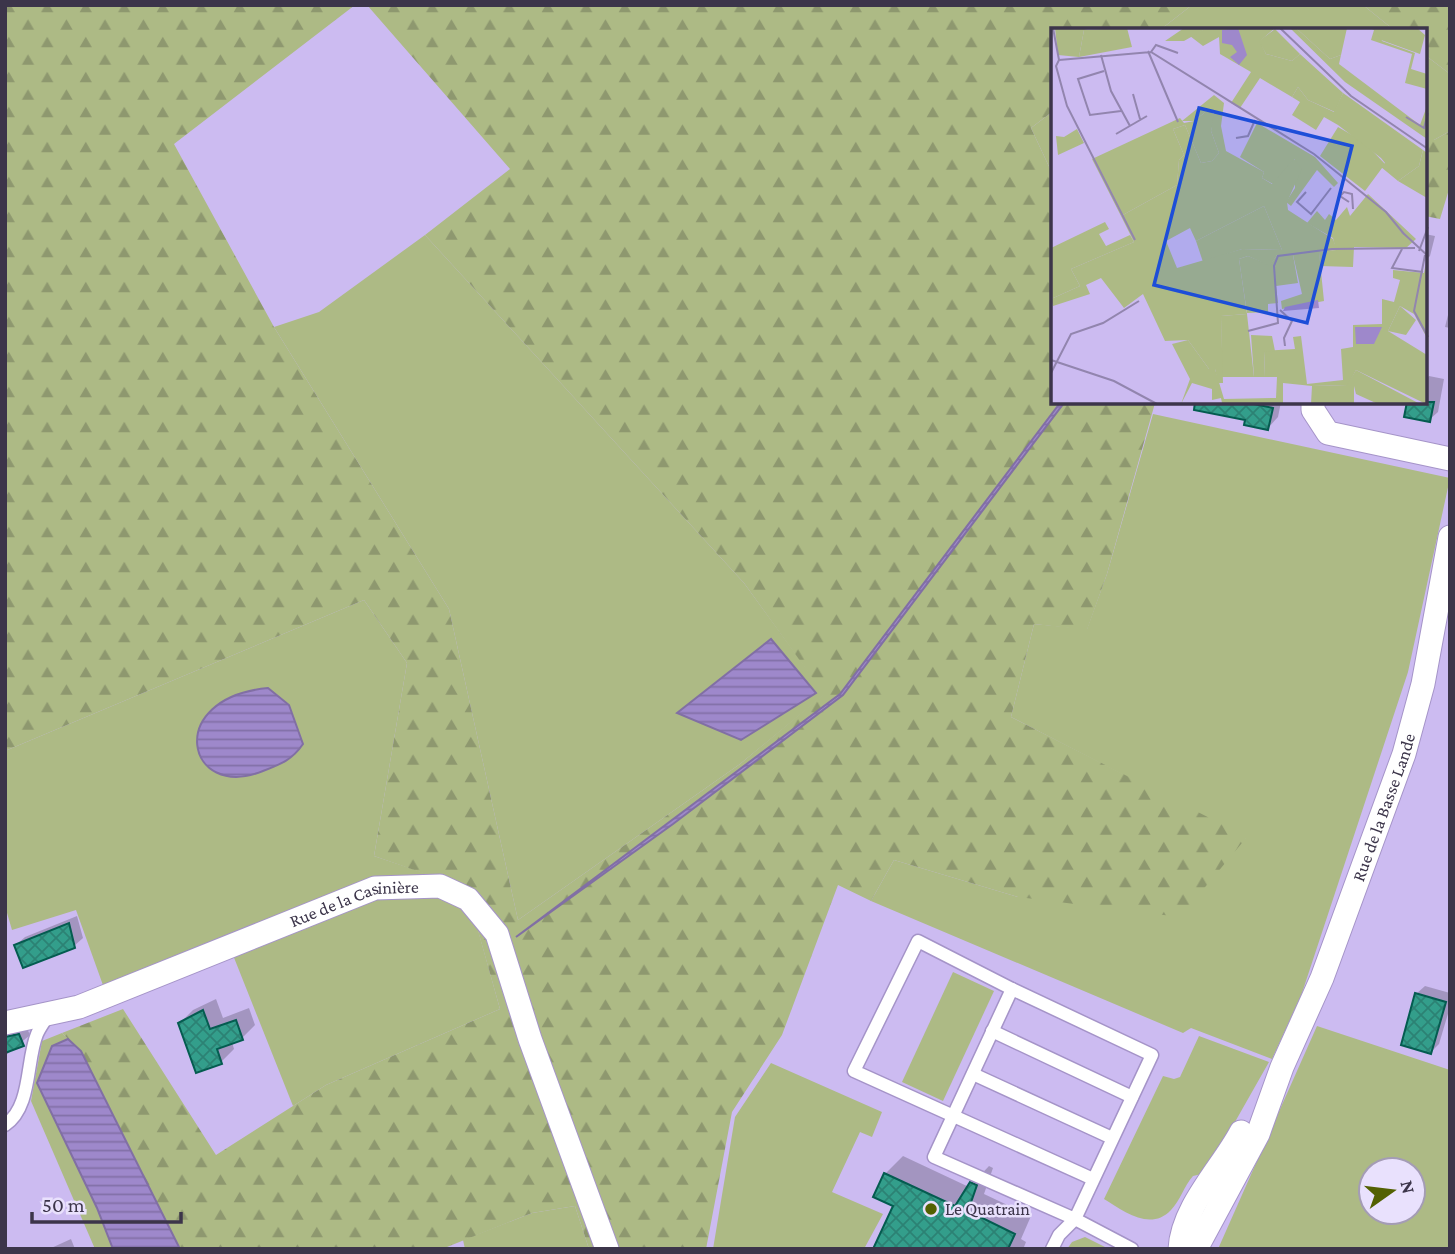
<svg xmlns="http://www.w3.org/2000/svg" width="1455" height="1254" font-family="'Crimson Pro',serif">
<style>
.green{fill:#adba85;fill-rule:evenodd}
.forest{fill:url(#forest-firs)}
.water{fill:url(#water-rules);stroke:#816fa4;stroke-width:2}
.shadow{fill:#0003}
.building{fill:url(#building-cross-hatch);stroke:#045c50;stroke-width:2}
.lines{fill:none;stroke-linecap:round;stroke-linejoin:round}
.lane-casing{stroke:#a594c8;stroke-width:15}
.street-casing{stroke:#a594c8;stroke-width:25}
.lane{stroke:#fff;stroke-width:12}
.street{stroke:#fff;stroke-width:23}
.poi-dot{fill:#536102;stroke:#e9e1fd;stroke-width:2.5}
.labels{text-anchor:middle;stroke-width:5;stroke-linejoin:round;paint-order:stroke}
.street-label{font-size:18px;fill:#3c354a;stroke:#e9e1fd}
.poi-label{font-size:18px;fill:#3c354a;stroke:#e9e1fd;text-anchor:start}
.inset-road{fill:none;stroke:#9285ae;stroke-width:2}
.view{fill:#1d4ed8;fill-opacity:0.15;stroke:#1d4ed8;stroke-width:3.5}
.inset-edge{fill:none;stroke:#3c354a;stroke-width:3.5}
</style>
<defs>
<pattern id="forest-firs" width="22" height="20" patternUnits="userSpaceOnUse" patternTransform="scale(1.75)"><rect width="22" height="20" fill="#adba85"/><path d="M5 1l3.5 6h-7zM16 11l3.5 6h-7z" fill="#8e986f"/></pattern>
<pattern id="water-rules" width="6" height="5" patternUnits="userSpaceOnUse" patternTransform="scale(1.75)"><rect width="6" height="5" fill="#9e88cb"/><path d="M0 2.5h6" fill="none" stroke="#8270a7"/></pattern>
<pattern id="building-cross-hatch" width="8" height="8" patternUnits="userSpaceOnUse" patternTransform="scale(1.75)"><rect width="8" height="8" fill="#339e8b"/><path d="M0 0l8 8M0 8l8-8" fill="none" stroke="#2c8274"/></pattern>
</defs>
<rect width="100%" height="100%" fill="#ccbbf1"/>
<g class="green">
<polygon points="1192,5 1363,5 1394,30 1160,30"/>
<polygon points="1425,55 1450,74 1450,131 1434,140 1425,140"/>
<polygon points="1052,112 1052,173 1031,128"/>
<polygon points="425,235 744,583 825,694 740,764 518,920 449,609 274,327 319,312"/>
<polygon points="1153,414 1450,478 1408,672 1301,996 1272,1059 1191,1028 1183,1033 871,901 894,860 1018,897 1246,838 1011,717 1034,624 1087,629 1107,574"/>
<polygon points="364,600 407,663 374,856 466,887 500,1009 326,1085 293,1106 227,940 104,988 76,910 12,930 5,906 5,751"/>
<polygon points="953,972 994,991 943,1101 902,1082"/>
<path d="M1317 1026 1450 1070V1249H1218ZM1371 1170H1413V1212H1371Z"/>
<polygon points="62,1033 68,1039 52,1046 37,1083 97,1208 113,1249 95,1249 31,1101 42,1041"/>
<path d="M1199 1036 1269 1062 1206 1173 1193 1176C1184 1186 1180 1201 1171 1210 1150 1232 1124 1211 1104 1199L1163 1076 1174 1079 1180 1077Z"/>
<polygon points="771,1063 882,1112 872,1137 860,1132 832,1192 883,1214 864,1249 713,1249 735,1117"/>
<polygon points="575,1206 589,1249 465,1249 463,1240 532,1213"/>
<polygon points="1085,1237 1109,1249 1067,1249 1072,1242"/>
</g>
<g class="forest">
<polygon points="5,5 355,5 174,144 274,327 449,609 518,920 740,764 824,694 744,583 425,235 510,169 367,5 1192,5 1160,30 1052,30 1052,112 1031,128 1052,173 1052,402 1155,403 1107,574 1087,630 1034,624 1011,717 1247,837 1180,917 1018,897 894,860 871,901 838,885 782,1035 732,1112 706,1249 589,1249 575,1206 532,1213 442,1249 180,1249 81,1052 62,1033 123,1009 216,1155 326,1085 500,1009 466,888 374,856 407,663 364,600 5,751"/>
<polygon points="1363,5 1450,5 1450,74 1425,55 1425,30 1394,30"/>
<polygon points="1450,131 1450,186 1440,219 1425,216 1425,140 1434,140"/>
</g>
<g class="water">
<polygon points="1060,403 1064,403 843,695 673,824 516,937 840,694"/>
<polygon points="771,639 816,693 741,740 677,713"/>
<path d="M268 688 289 705 303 744C292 760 281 764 263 771 186 802 163 698 268 688Z"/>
<polygon points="68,1039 81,1051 180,1249 113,1249 97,1208 37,1083 52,1046"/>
</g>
<g class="shadow">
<polygon points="1425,234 1435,236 1430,256 1425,261"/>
<polygon points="1450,307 1450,328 1445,327"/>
<polygon points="1429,376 1444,379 1438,412 1429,420 1425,380"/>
<polygon points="1220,402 1281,402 1278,417 1268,428"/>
<polygon points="77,916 83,938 74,946 16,945 25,937"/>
<polygon points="1425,986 1450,993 1450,1007 1439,1044 1431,1052 1416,994"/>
<polygon points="216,999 223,1018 249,1008 255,1025 242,1038 232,1042 234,1049 221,1062 180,1023 193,1010"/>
<polygon points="26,1026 30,1035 5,1056 5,1031"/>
<polygon points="903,1156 969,1187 989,1166 993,1168 984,1194 1031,1216 1021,1239 1026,1242 1024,1247 1028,1249 875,1249 895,1205 885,1174"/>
<polygon points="71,1239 75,1249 49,1249"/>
</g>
<g class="building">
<polygon points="1195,402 1244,402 1273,408 1268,430 1244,425 1245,420 1194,410"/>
<polygon points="1407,402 1434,402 1430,422 1404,417"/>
<polygon points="69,923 75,948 23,968 14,945"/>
<polygon points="1415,993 1446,1002 1431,1054 1401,1045"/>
<polygon points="203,1010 210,1029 236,1020 243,1040 217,1049 222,1064 196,1073 178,1023"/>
<polygon points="19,1034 24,1046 5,1053 5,1037"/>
<polygon points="884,1173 955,1206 970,1182 977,1185 968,1211 1015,1234 1008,1249 873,1249 893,1206 873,1197"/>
</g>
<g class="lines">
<g class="lane-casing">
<g id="lane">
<polygon points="1012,989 1152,1055 1075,1219 934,1157"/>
<polyline points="1012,989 918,941 854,1071 1093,1179"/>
<polyline points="992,1031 1132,1097"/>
<polyline points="973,1074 1112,1138"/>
<path d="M5 1125C32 1107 26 1060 37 1034 40 1027 45 1021 48 1015"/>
<polyline points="1052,1249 1059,1235 1075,1219 1132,1249"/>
</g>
</g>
<g class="street-casing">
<g id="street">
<polyline points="1313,402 1313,410 1328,433 1450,459"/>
<path id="s1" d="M5 1023 79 1007 375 888 440 886 468 899 497 934 530 1039 607 1249"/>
<path d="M1180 1249C1182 1207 1222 1168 1241 1132"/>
<path id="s2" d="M1196 1249 1258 1134 1282 1067 1322 978 1404 754 1423 684 1450 537"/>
</g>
</g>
<use href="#lane" class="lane"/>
<use href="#street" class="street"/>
</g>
<circle class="poi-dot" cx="931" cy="1209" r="7"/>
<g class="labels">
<g class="street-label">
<text dy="6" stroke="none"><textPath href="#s2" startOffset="481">Rue de la Basse Lande</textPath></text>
<text dy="6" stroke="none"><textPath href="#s1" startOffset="371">Rue de la Casinière</textPath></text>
</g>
<g class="poi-label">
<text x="945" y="1215">Le Quatrain</text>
</g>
</g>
<g transform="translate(1051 28)">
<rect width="376" height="376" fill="#ccbbf1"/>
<path d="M76 0 81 19 28 29 33 2ZM156 0H224L209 13 215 26 241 33 249 26 292 65 284 84 257 72 247 59 241 69 209 50 189 80 180 75 200 44 169 26 168 9 152 18 139 8ZM239 0H245L279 31 290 27 288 36 369 97 376 78V111L294 54ZM319 0H323L328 4 331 13 364 25 360 41 376 46V61L354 55 361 26 320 12 323 2ZM157 82 164 87 160 103 168 125 161 133 150 135 134 97 122 101 133 127 128 132 126 157 70 188 41 131 129 90 133 95 143 93ZM206 95 264 129 287 155 283 159 266 142 240 178 235 174 244 160V131L222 156 211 150 213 144 189 129ZM287 99 313 114 334 136 314 163 269 128ZM26 101 33 115 7 127 5 108 13 109ZM372 122 376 125V170L347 153 368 138ZM317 166 365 211 355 220 303 219 302 239 269 238 268 224 285 222 282 210 256 195 266 183 274 192 278 186 285 192 296 179 299 188ZM213 178 231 222 191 221 152 234 145 213ZM54 194 58 201 48 206 55 218 79 207 83 214 20 241 29 258 0 271V220ZM226 227H242L247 255 225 258 227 275 217 276V284L196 285 188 231 197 228 219 237ZM376 230V310L363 286 349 278 337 303 376 327 375 376 305 342 297 357 261 358 232 355V376L171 375 170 370 161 372V361L141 355 130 376 139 351 121 316 137 312 158 341H164L173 371 225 370 226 349H214L213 323 244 321 242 309 250 308 256 356 292 352 290 321 302 319V297L331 296V271L343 274 349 252 342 250V242L373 245ZM196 286 203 349H171L170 288Z" fill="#adba85"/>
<path d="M4 0H41L33 2 28 29 7 27ZM133 0H156L133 13H114ZM245 0H296L290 27 279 31ZM323 0H366L374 7 369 26 330 12ZM224 1 249 26 241 33 215 26 208 13ZM247 59 257 72 283 84 292 65 372 122 368 138 347 153 330 139 334 135 330 130 287 97 273 89 265 102 241 87 249 74 241 69ZM163 67 173 75 170 98 175 123 213 144 211 150 221 156 243 131 251 141 236 174 237 182 282 211 286 222 268 224 273 273 231 281 230 273 251 266 242 227H226L219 238 197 228 188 231 196 286 170 288 172 355H167L164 341H158L137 312 114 313 92 266 73 280 50 250 35 257 39 266 2 278 0 271 29 258 20 241 83 214 70 188 126 157 128 132 133 127 122 101 134 97 150 135 161 133 168 125 160 103 163 84 157 82 143 93H131ZM213 178 231 222 191 221 126 240 115 213 139 200 145 213ZM349 278 365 292 355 307 337 303ZM200 307 221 308 224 323 213 324 214 349H203ZM305 342 369 376H327L305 366 303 358V376H260L261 358 296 357Z" fill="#adba85" fill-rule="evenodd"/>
<path d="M187 0 196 27 188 37 179 29 186 24 181 17 171 15V2ZM267 272 268 280 232 283 234 279ZM304 299H331L323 316H305Z" fill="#9e88cb"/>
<path class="inset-road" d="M2 0 8 32M229 0 300 68 377 121M97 23 127 94M100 24 105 17 127 25M50 27 60 63 79 98M8 32 100 24 263 126 335 184 353 206M8 32 5 38 16 78 84 212M53 43 27 51 39 87 70 83M82 66 89 91M355 89 373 100 377 85M65 106 96 88M185 110 197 108 204 92M255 164 246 174 260 186 280 160M298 174 289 168 293 164 301 166 302 181M351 204 377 228M351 221 341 240 372 244M368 223 377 199M374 227 363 283 377 309M229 282 241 293 233 310 234 318M197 303 227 295 223 238 227 228 281 221 364 220M0 332 63 353 106 376M0 345 20 306 52 295 88 273"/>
<path class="view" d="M148 80 301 118 256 295 103 257Z"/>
<rect width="376" height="376" class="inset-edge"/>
</g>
<rect width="1455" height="1254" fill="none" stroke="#3c354a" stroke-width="14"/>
<g transform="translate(1392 1191) rotate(76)"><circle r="33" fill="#e9e1fd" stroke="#a49cb5" stroke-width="2"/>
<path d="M0-5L12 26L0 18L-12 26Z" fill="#536102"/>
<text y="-10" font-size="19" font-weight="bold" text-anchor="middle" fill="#3c354a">N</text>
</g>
<path d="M32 1212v10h149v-10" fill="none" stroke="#3c354a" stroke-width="3.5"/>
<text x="42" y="1212" font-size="21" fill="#3c354a" stroke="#e9e1fd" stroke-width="5" paint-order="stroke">50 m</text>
</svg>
